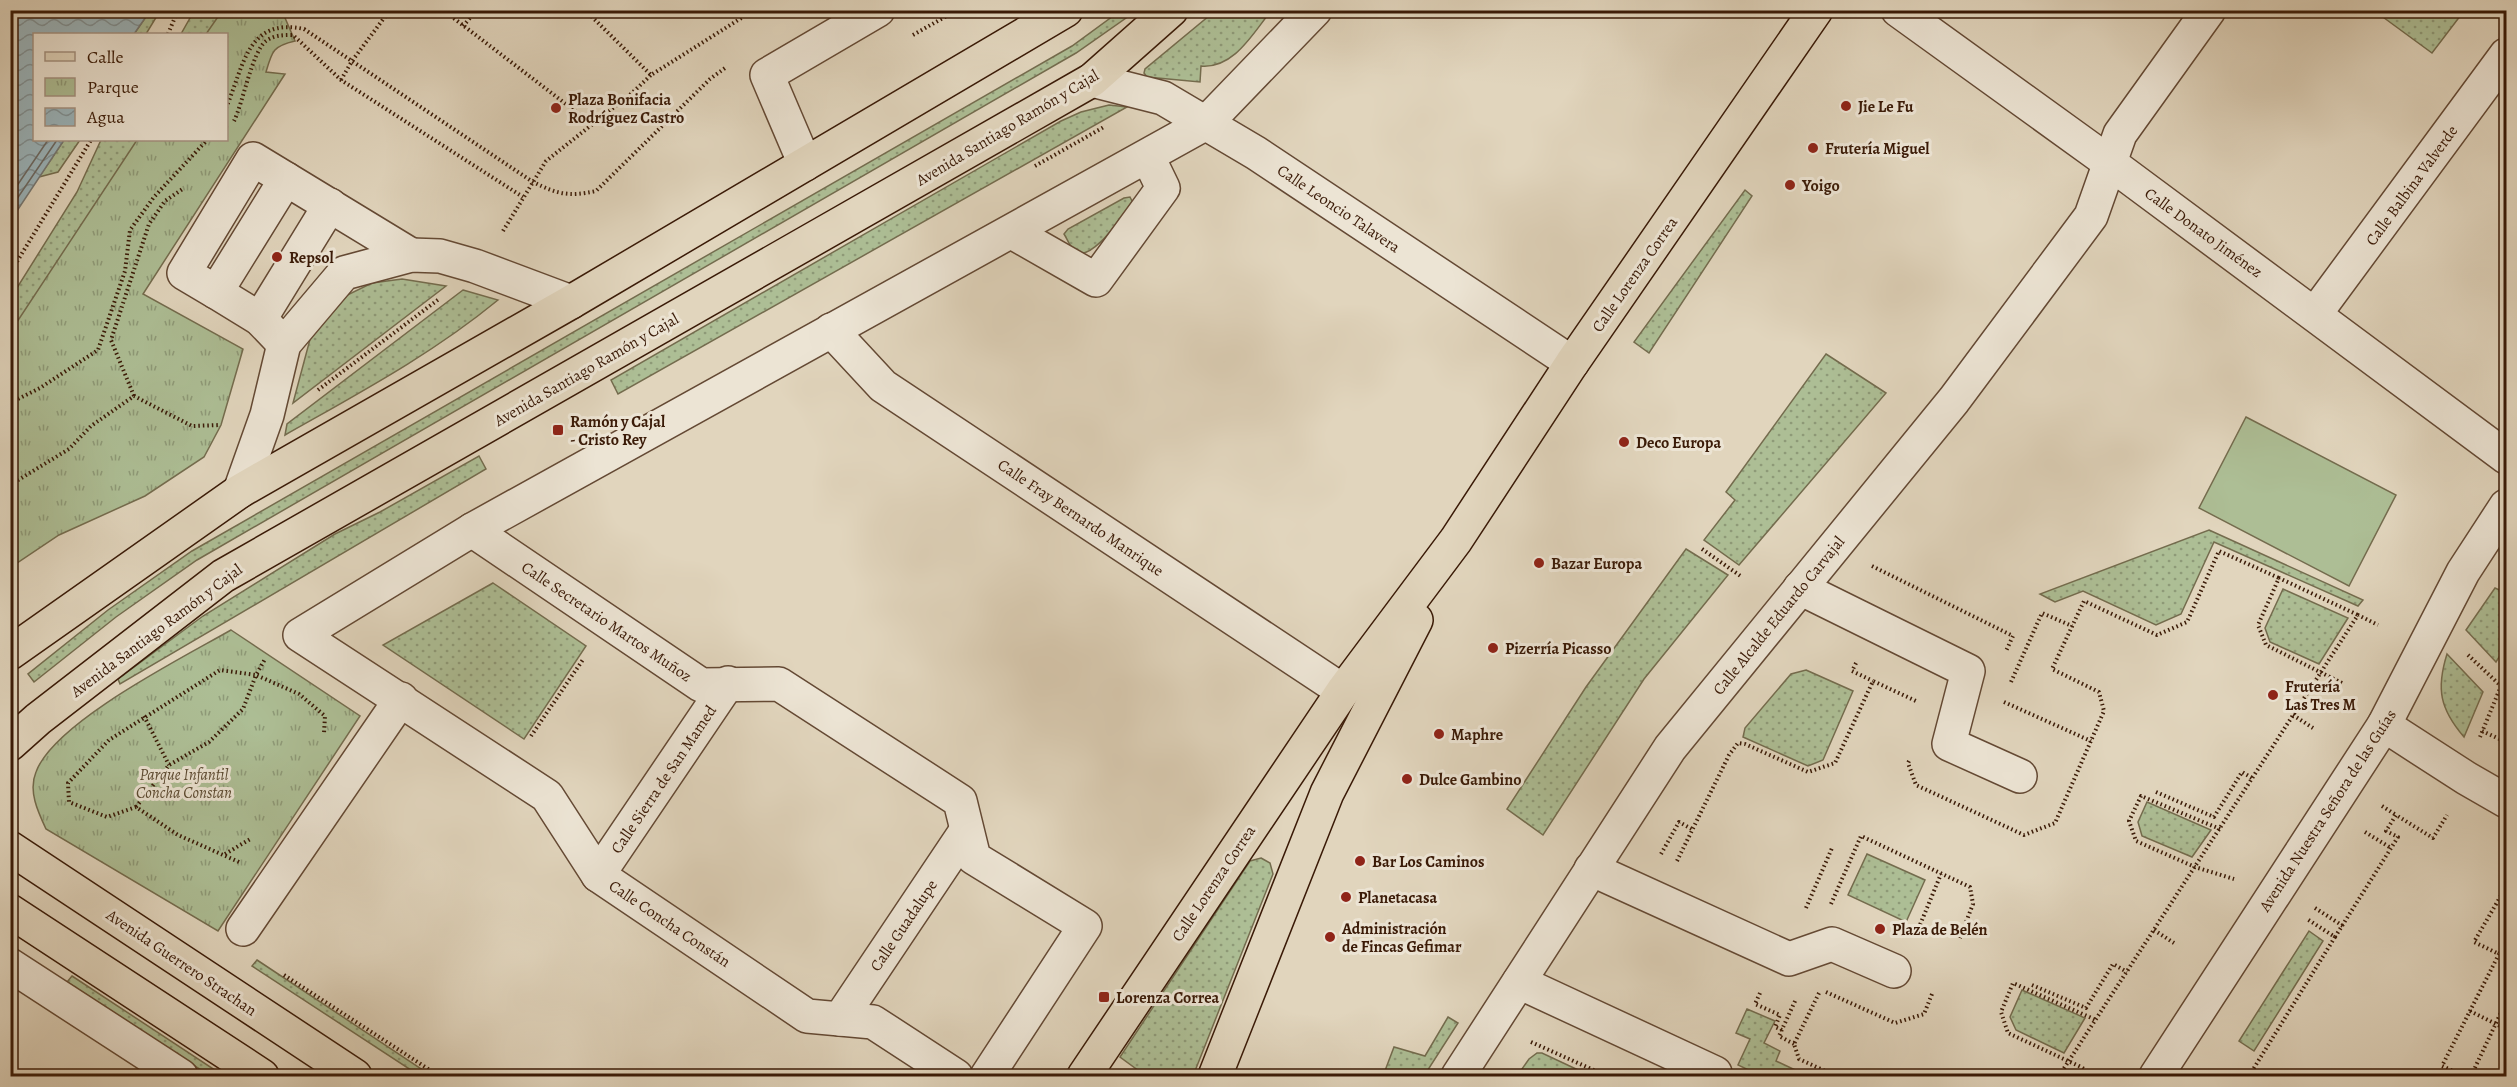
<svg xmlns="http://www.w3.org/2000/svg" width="2517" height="1087" font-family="Alegreya,serif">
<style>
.grass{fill:url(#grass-dots);stroke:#746c4e;stroke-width:1.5}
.park{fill:url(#park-tufts);stroke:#746c4e;stroke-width:1.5}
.pitch{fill:#adbe95;stroke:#746c4e;stroke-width:1.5}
.water{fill:url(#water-waves);stroke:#747774;stroke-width:1.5}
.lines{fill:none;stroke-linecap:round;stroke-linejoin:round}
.shore{stroke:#6a6862;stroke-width:1.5}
.minor-casing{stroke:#644934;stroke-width:36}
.major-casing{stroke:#3a1a07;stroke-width:36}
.path{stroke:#3a1a07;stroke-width:4;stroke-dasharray:1.5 3;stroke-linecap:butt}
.minor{stroke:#ece4d4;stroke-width:33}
.major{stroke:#e1d5bd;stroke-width:33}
.poi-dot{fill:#8f2418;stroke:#ece4d4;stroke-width:2}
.labels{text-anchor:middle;stroke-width:6;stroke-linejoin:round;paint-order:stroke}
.poi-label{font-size:16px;font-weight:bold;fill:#3a1a07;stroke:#ece4d4;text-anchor:start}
.street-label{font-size:16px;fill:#3a1a07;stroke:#ece4d4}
.park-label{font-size:16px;font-style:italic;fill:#5c4b32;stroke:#ece4d4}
</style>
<defs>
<pattern id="grass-dots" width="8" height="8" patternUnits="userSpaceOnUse" patternTransform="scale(1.5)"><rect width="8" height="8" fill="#adbe95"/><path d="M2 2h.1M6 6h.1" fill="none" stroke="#8e9a78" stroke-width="1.8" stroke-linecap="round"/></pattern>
<pattern id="park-tufts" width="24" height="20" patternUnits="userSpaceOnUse" patternTransform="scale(1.5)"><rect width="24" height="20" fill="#adbe95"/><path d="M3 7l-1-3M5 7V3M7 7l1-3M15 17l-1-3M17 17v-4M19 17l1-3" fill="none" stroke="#8e9a78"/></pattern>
<pattern id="water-waves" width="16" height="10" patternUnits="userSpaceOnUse" patternTransform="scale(1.5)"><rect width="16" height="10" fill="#9ab5bd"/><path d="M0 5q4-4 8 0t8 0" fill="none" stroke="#7f9298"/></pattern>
</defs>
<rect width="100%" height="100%" fill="#e1d5bd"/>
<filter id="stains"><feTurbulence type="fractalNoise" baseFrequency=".00333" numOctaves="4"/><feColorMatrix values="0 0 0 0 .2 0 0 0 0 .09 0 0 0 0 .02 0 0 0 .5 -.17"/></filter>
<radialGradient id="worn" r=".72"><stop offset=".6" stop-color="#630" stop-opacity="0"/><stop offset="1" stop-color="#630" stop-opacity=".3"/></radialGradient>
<g class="grass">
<polygon points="2378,10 2464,10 2464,11 2432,53 2376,12"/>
<polygon points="150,11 160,11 146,34 134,34"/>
<polygon points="194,11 248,11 226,34 181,34"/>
<polygon points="1120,11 1136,11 1076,53 197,560 116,617 34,682 28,674 108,610 192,551 1072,46"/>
<path d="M1215 11H1271C1253 33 1234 69 1201 66L1200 82 1147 77 1144 73 1145 69Z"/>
<polygon points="1109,105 1127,107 618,394 611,380 1061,121 1081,112"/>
<polygon points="64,140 80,140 58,172 39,177"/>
<polygon points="101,140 197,140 11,390 10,299 77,192"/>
<polygon points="1745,190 1752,196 1649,353 1634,342"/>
<path d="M1130 197 1132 201 1131 207C1121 218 1094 257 1079 253 1071 251 1068 240 1064 234L1068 229 1124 198Z"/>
<polygon points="402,279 446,286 293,403 313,328 339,299 372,283"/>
<path d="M463 290 498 300C431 355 359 393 285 435L287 424Z"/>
<polygon points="1826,354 1886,393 1739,565 1704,540 1735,500 1726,492"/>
<polygon points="479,456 486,469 120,684 118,679 203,616 335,534 380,512"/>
<polygon points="2209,530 2363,600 2358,606 2214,542 2181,614 2156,625 2083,591 2055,602 2040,594"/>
<polygon points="1686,549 1728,575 1644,679 1543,835 1507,809 1586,687"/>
<polygon points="493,583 586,646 524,739 383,645"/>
<polygon points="2495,588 2506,593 2506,646 2496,662 2466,630"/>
<polygon points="2283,589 2348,618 2319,664 2270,642 2265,628"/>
<path d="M2447 654 2483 692 2464 737C2440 709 2436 689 2447 654Z"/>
<polygon points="1806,670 1853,691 1823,760 1808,766 1743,737 1745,728 1791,674"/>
<polygon points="2147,802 2211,830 2192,857 2142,836 2138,822"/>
<polygon points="1867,854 1925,880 1906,922 1848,895"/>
<polygon points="1261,858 1270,863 1273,874 1193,1076 1146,1076 1120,1057 1250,861"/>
<polygon points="2309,931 2323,941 2254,1051 2239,1041"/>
<polygon points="257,960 429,1074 427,1076 420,1076 252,966"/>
<polygon points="72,976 224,1076 210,1076 67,982"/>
<polygon points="2022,990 2085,1018 2064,1053 2016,1030 2010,1017"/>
<polygon points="1747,1009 1775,1021 1764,1043 1780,1051 1776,1061 1808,1076 1761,1076 1738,1065 1750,1039 1736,1033"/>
<polygon points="1448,1017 1458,1023 1424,1076 1383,1076 1394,1047 1425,1056"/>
<polygon points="1537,1053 1542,1053 1591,1076 1517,1076 1529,1059"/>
</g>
<g class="park">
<path d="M222 11H282L295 41C273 46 272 51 266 72L285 74 143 294 243 349 221 425 204 457 145 496 59 535 11 567V331L137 140H226V34H206Z"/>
<path d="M231 630 360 716 218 931 46 829C38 812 28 791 36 772 54 722 184 657 231 630Z"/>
</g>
<polygon class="pitch" points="2246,417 2396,495 2349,586 2199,508"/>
<polygon class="water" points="11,10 150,11 134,34 34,34 34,140 64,140 11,220"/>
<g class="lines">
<g class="shore">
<polyline points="10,196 48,140"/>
<polyline points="10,209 57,140"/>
</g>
<g class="minor-casing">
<g id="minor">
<polyline points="1898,10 2110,163 2506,457"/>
<polyline points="1092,80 1163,98 1256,153 1572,363"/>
<polyline points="805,164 767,75 878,10"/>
<polyline points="1012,232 1096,280 1163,188 1148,157"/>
<polyline points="216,292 184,273 253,159 286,179"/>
<polyline points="2315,314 2506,55"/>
<polyline points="260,319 330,205"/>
<polyline points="831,330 883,386 1343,691"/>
<polyline points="284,344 260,319 216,292 286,179 411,255"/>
<polyline points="240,491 267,415 284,344 344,273 411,255 440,256 475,266 571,302"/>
<polyline points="472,530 701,685 779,684 960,801 974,858 1085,926 987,1076"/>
<polyline points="1800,588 1968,671 1949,744 2020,776"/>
<polyline points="2384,725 2466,778 2506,801"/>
<polyline points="1591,869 1789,959 1832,944 1894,971"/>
<polyline points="598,875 728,683"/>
<polyline points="243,929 401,699"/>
<polyline points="10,965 181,1076"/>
<polyline points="1519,982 1715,1073 1713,1076"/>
<polyline points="840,1019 966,831"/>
<polyline points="956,1076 873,1022 807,1016 598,875 547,796 300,635 472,530 1206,123 1315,10"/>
<polyline points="1458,1076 1670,748 1954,400 2091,216 2120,134 2209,10"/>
<polyline points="2156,1076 2384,725 2463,572 2506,506"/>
</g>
</g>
<g class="major-casing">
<g id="major">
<polyline points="10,653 240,491 571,302 1066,10"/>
<polyline points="10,744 38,719 223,576 1092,80 1171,10"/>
<polyline points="10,848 355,1076"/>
<polyline points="10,911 262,1076"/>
<polyline points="1084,1076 1343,691 1456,540 1572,363 1816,10"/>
<polyline points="1215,1076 1327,793 1416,620"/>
</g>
</g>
<g class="path">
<polyline points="443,10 592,124"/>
<polyline points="585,10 651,75 754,10"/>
<polyline points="463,26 477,10"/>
<polyline points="168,34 178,10"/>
<polyline points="913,35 957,10"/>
<polyline points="341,80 352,61 390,10"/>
<path d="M226 108C244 66 247 17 304 29L533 182C557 194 569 197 596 191L710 79 725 68"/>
<path d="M234 121C243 103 252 52 266 41 274 35 283 35 293 35L341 80 523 197"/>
<polyline points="1035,166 1104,127"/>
<polyline points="503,231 546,161 632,93 651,75"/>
<polyline points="10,273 91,140"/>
<polyline points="318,390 439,299"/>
<polyline points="134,396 111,340 149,224 165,201 184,188"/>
<polyline points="10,403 40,388 98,350 125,271 130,230 154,197 207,140"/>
<polyline points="10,485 69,449 91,426 134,396 192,426 220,425"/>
<polyline points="1702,549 1742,577"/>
<polyline points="1872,566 2013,636 2006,651"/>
<polyline points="2468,655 2501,686 2480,737"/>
<polyline points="1856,663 1852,671 1873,681"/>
<polyline points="2011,682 2042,613 2072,626"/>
<polyline points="2342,683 2266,645 2258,625 2279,578 2358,615"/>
<polyline points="2501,686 2506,673"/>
<polyline points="2004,702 2091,741"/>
<polyline points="2293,715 2313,728"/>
<polyline points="144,716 169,765"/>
<polyline points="2482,731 2506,742"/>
<polyline points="531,736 584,658"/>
<polyline points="1909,761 1908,763 1916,785 2024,835 2055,823 2104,711 2099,692 2052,669 2084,601 2157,635 2187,622 2219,551 2279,578"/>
<polyline points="2156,792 2214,817 2242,772 2252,778"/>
<polyline points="2382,806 2396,815"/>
<polyline points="136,807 169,765 209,742 243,709 256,675 299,694 325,716 324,733"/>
<polyline points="2220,829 2141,796 2129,821 2136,841 2195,867 2234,879"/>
<polyline points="2365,832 2391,848"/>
<polyline points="225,854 252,838"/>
<polyline points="1661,854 1679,822 1692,829"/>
<polyline points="1677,861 1729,755 1738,743 1745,744 1808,772 1835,763 1873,681 1916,701"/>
<polyline points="239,862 178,835 136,807 107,817 69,802 68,783 109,740 220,670 256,675 265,659"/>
<polyline points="1831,904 1861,836 1970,887 1973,904 1960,938"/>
<polyline points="1806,908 1832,848"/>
<polyline points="2315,908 2343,926"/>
<polyline points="2154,930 2174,943"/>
<polyline points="1915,937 1941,874"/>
<polyline points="2335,937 2398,837 2386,831 2396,815 2433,838 2447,815"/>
<polyline points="2506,940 2499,954 2506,958"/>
<polyline points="284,975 439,1076"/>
<polyline points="2032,985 2086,1008 2113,964 2127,972"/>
<polyline points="1826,992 1895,1023 1924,1014 1932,994"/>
<polyline points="1760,993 1755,1004 1780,1015 1775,1027 1782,1030"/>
<polyline points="1819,993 1794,1044 1799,1059 1836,1076"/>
<polyline points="2470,1011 2506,1029"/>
<polyline points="1531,1042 1607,1076"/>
<polyline points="1794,1044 1779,1036 1796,999"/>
<polyline points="2059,1076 2358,615 2378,625"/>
<polyline points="2095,1076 2081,1067 2008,1033 2001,1012 2013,983 2096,1020"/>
<polyline points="2249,1076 2335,937 2307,919"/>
<polyline points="2464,1076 2442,1066 2499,954 2474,942 2506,887"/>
<polyline points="2471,1076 2506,1002"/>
<polyline points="2498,1076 2506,1058"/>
</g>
<use href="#minor" class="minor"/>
<use href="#major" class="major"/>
</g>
<g class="poi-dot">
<circle cx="1846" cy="106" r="6"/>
<circle cx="556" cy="108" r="6"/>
<circle cx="1813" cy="148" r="6"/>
<circle cx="1790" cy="185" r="6"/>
<circle cx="277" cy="257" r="6"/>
<rect x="552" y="424" width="12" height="12" rx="3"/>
<circle cx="1624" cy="442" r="6"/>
<circle cx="1539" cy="563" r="6"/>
<circle cx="1493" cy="648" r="6"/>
<circle cx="2273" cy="695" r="6"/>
<circle cx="1439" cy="734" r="6"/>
<circle cx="1407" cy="779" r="6"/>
<circle cx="1360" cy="861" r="6"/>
<circle cx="1346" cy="897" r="6"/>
<circle cx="1880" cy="929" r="6"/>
<circle cx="1330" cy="937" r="6"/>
<rect x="1098" y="991" width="12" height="12" rx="3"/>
</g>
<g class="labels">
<g class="poi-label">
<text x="568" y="105">Plaza Bonifacia<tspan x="568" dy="18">Rodríguez Castro</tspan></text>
<text x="1858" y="112">Jie Le Fu</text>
<text x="1825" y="154">Frutería Miguel</text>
<text x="1802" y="191">Yoigo</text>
<text x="289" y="263">Repsol</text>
<text x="570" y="427">Ramón y Cajal<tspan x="570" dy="18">- Cristo Rey</tspan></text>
<text x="1636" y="448">Deco Europa</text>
<text x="1551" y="569">Bazar Europa</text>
<text x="1505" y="654">Pizerría Picasso</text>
<text x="2285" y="692">Frutería<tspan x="2285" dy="18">Las Tres M</tspan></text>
<text x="1451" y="740">Maphre</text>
<text x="1419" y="785">Dulce Gambino</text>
<text x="1372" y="867">Bar Los Caminos</text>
<text x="1358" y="903">Planetacasa</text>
<text x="1342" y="934">Administración<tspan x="1342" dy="18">de Fincas Gefimar</tspan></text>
<text x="1892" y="935">Plaza de Belén</text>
<text x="1116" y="1003">Lorenza Correa</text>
</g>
<g class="street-label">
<text transform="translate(1007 127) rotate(-31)" y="6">Avenida Santiago Ramón y Cajal</text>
<text transform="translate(2411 185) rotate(-54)" y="6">Calle Balbina Valverde</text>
<text transform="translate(1339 208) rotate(34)" y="6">Calle Leoncio Talavera</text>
<text transform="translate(2204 232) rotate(36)" y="6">Calle Donato Jiménez</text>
<text transform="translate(1634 274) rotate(-55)" y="6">Calle Lorenza Correa</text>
<text transform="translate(586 369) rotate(-30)" y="6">Avenida Santiago Ramón y Cajal</text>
<text transform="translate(1081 517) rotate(34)" y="6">Calle Fray Bernardo Manrique</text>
<text transform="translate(1778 615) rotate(-51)" y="6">Calle Alcalde Eduardo Carvajal</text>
<text transform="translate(607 621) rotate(34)" y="6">Calle Secretario Martos Muñoz</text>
<text transform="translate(156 630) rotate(-37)" y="6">Avenida Santiago Ramón y Cajal</text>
<text transform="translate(663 779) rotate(-56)" y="6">Calle Sierra de San Mamed</text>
<text transform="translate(2327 810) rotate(-57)" y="6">Avenida Nuestra Señora de las Guías</text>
<text transform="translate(1213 883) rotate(-56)" y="6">Calle Lorenza Correa</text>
<text transform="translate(670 923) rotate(34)" y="6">Calle Concha Constán</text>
<text transform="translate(903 925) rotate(-56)" y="6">Calle Guadalupe</text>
<text transform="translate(182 962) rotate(34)" y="6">Avenida Guerrero Strachan</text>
</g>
<g class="park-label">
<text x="184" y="780">Parque Infantil<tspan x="184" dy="18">Concha Constan</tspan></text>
</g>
</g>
<rect width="2517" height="1087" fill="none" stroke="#e1d5bd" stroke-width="36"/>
<rect x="12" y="12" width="2493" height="1063" fill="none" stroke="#3a1a07" stroke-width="3"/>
<rect x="18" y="18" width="2481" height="1051" fill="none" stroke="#3a1a07" stroke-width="1.5"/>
<rect x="33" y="33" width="195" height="108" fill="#ece4d4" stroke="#a59382" stroke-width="1.5"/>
<rect x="45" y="52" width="30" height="9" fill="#e1d5bd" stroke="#a59382" stroke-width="1.5"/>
<text x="87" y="63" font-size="18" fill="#3a1a07">Calle</text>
<rect x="45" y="78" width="30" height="18" fill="url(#park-tufts)" stroke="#a59382" stroke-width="1.5"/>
<text x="87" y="93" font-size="18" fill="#3a1a07">Parque</text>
<rect x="45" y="108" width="30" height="18" fill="url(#water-waves)" stroke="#a59382" stroke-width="1.5"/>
<text x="87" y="123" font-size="18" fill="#3a1a07">Agua</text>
<rect width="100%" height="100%" filter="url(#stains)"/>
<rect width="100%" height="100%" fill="url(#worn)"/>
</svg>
